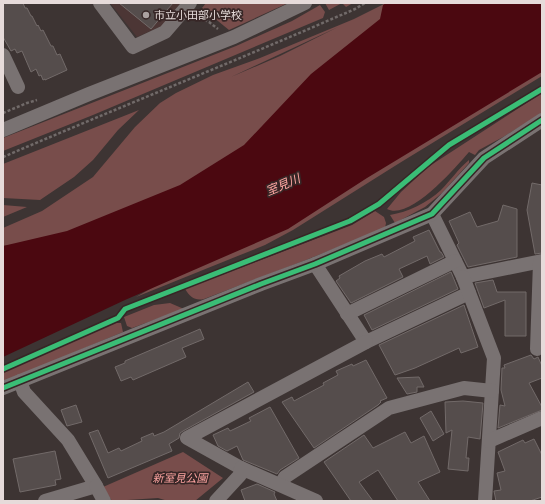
<svg xmlns="http://www.w3.org/2000/svg" width="545" height="504" font-family="Georgia,'Noto Sans JP',serif">
<style>
.built{fill:#4c3635}
.green{fill:#784d4b;fill-rule:evenodd}
.water{fill:#4b0810}
.building{fill:#554d4c;stroke:#726a69}
.lines{fill:none;stroke-linecap:round;stroke-linejoin:round}
.path{stroke:#716a69;stroke-width:2.5;stroke-dasharray:3 2;stroke-linecap:butt}
.minor{stroke:#797272;stroke-width:14}
.cycleway-casing{stroke:#372626;stroke-width:8}
.cycleway{stroke:#3abd76;stroke-width:5}
.poi-dot{fill:#aba1a0;stroke:#372626;stroke-width:1.5}
.labels{text-anchor:middle;stroke-width:3.5;stroke-linejoin:round;paint-order:stroke}
.poi-label{font-size:11px;fill:#e6dbda;stroke:#372626;text-anchor:start}
.park-label{font-size:11px;font-style:italic;fill:#fca3a0;stroke:#372626}
.water-label{font-size:12px;font-style:italic;fill:#fea6a2;stroke:#372626}
</style>
<rect width="100%" height="100%" fill="#3d3433"/>
<polygon class="built" points="110,3 181,3 162,26 137,37"/>
<g class="green">
<polygon points="206,3 288,3 229,30 202,8"/>
<polygon points="325,3 353,3 346,7 342,3 329,10"/>
<path d="M386 3H403L249 146 183 190 65 237 3 246V228L42 211 93 177 135 127 160 103 176 93 213 75 260 58 354 19ZM338 27 280 56 231 77Z"/>
<polygon points="320,5 325,12 323,18 93,115 3,151 3,138 236,46 292,21"/>
<polygon points="542,64 542,76 398,164 293,230 265,245 136,297"/>
<path d="M542 93V113L503 137 479 150 475 155 469 152C455 168 410 221 387 209L401 192 428 167Z"/>
<polygon points="139,110 118,130 93,160 74,177 40,200 3,198 3,164"/>
<path d="M469 160V163L442 193 425 207 395 223 390 215C408 212 427 203 441 190 451 180 458 169 469 160Z"/>
<polygon points="3,205 27,207 3,217"/>
<path d="M375 211 384 217 386 223 385 228 306 260 204 299C195 301 190 297 185 289L352 225Z"/>
<polygon points="170,303 184,309 132,328 127,326 124,317 154,305"/>
<polygon points="115,323 121,323 123,332 3,382 3,369 64,343"/>
<polygon points="183,452 223,478 195,501 168,501 158,498 112,501 103,487"/>
</g>
<polygon class="water" points="386,3 542,3 542,72 367,178 288,229 125,300 3,357 3,246 67,231 180,185 244,145 311,74 380,19 383,5"/>
<g class="building">
<polygon points="3,3 23,3 25,8 27,8 31,16 32,16 37,26 38,25 41,31 43,30 51,46 53,46 57,55 60,54 67,70 45,80 45,79 43,80 41,75 39,76 36,69 31,72 22,51 17,53 15,49 11,51 3,37"/>
<polygon points="119,3 173,3 151,29"/>
<polygon points="532,183 542,185 542,253 535,254 527,210"/>
<polygon points="503,205 517,209 517,257 468,267 457,245 459,243 449,221 470,212 477,227 498,221"/>
<polygon points="429,230 440,252 441,252 444,257 430,264 427,256 399,269 403,277 351,303 336,281 340,278 339,276 365,261 382,254 384,257 415,241 413,237"/>
<polygon points="451,272 458,289 372,330 364,315"/>
<polygon points="493,280 497,292 526,292 526,336 505,336 505,300 484,308 475,283"/>
<polygon points="464,305 478,347 461,353 459,348 415,368 395,375 379,345"/>
<polygon points="200,329 204,339 182,348 186,357 133,380 131,377 121,381 115,367 125,363 125,361"/>
<polygon points="531,355 534,359 538,357 542,366 542,378 529,383 542,407 542,410 498,428 500,405 505,406 501,390 502,368 505,368 504,365"/>
<polygon points="366,360 387,398 380,401 381,402 378,405 314,448 282,402 292,397 294,401 324,385 323,383 338,375 336,371 352,364 353,366"/>
<polygon points="419,377 424,387 417,387 417,392 407,394 397,378"/>
<polygon points="248,382 254,392 183,431 180,433 179,438 169,444 172,451 108,478 89,433 98,430 108,453 119,448 121,451 142,441 141,438 153,433 154,436 164,432"/>
<polygon points="463,401 483,403 480,439 468,437 466,458 469,458 468,471 448,469 452,430 446,433 445,402"/>
<polygon points="76,405 82,422 67,426 61,410"/>
<polygon points="270,407 299,458 280,470 277,474 243,460 237,446 227,451 218,446 213,435 228,428 230,431 251,421 249,418"/>
<polygon points="431,411 444,434 433,441 420,418"/>
<polygon points="405,432 411,443 424,436 440,472 418,482 430,501 398,501 378,470 359,482 373,501 351,501 324,462 364,435 373,448"/>
<polygon points="534,439 542,455 542,497 530,501 496,501 494,491 501,490 497,473 505,471 498,452 523,440 525,443"/>
<polygon points="55,451 61,479 55,480 56,485 20,492 13,459"/>
<polygon points="257,484 275,492 274,494 277,501 245,501 241,490"/>
</g>
<g class="lines">
<g class="path">
<polyline points="195,16 209,22 218,29"/>
<polyline points="3,113 27,103 37,100"/>
<path d="M3 157C120 107 238 60 355 9L365 3"/>
<polyline points="3,369 118,318 125,309 350,221 379,204 449,145 542,89"/>
</g>
<g class="minor">
<polyline points="100,3 133,47 165,32 190,3"/>
<polyline points="3,55 18,87"/>
<polyline points="3,130 89,94 234,37 305,3"/>
<polyline points="432,214 463,277 542,261"/>
<polyline points="315,264 366,342 469,293"/>
<polyline points="463,277 494,358 485,501"/>
<polyline points="347,314 455,261"/>
<polyline points="537,349 540,262"/>
<polyline points="20,381 24,392 68,440 96,486 45,501"/>
<polyline points="3,388 261,284 315,264 432,214 484,158 542,120"/>
<polyline points="489,441 542,418"/>
<polyline points="241,468 187,438 366,342"/>
<polyline points="281,485 285,477 389,408 464,388 492,391"/>
<polyline points="96,486 104,501"/>
<polyline points="216,501 240,475 241,468 316,501"/>
</g>
<g class="cycleway-casing">
<g id="cycleway">
<polyline points="3,369 118,318 125,309 350,221 379,204 449,145 542,89"/>
<polyline points="3,388 261,284 315,264 432,214 484,158 542,120"/>
</g>
</g>
<use href="#cycleway" class="cycleway"/>
</g>
<circle class="poi-dot" cx="146" cy="15" r="4"/>
<g class="labels">
<g class="poi-label">
<text x="154" y="19">市立小田部小学校</text>
</g>
<g class="park-label">
<text x="180" y="482">新室見公園</text>
</g>
<g class="water-label">
<text transform="translate(283 185) rotate(-23)" y="4">室見川</text>
</g>
</g>
<rect width="545" height="504" fill="none" stroke="#e6dbda" stroke-width="8"/>
</svg>
